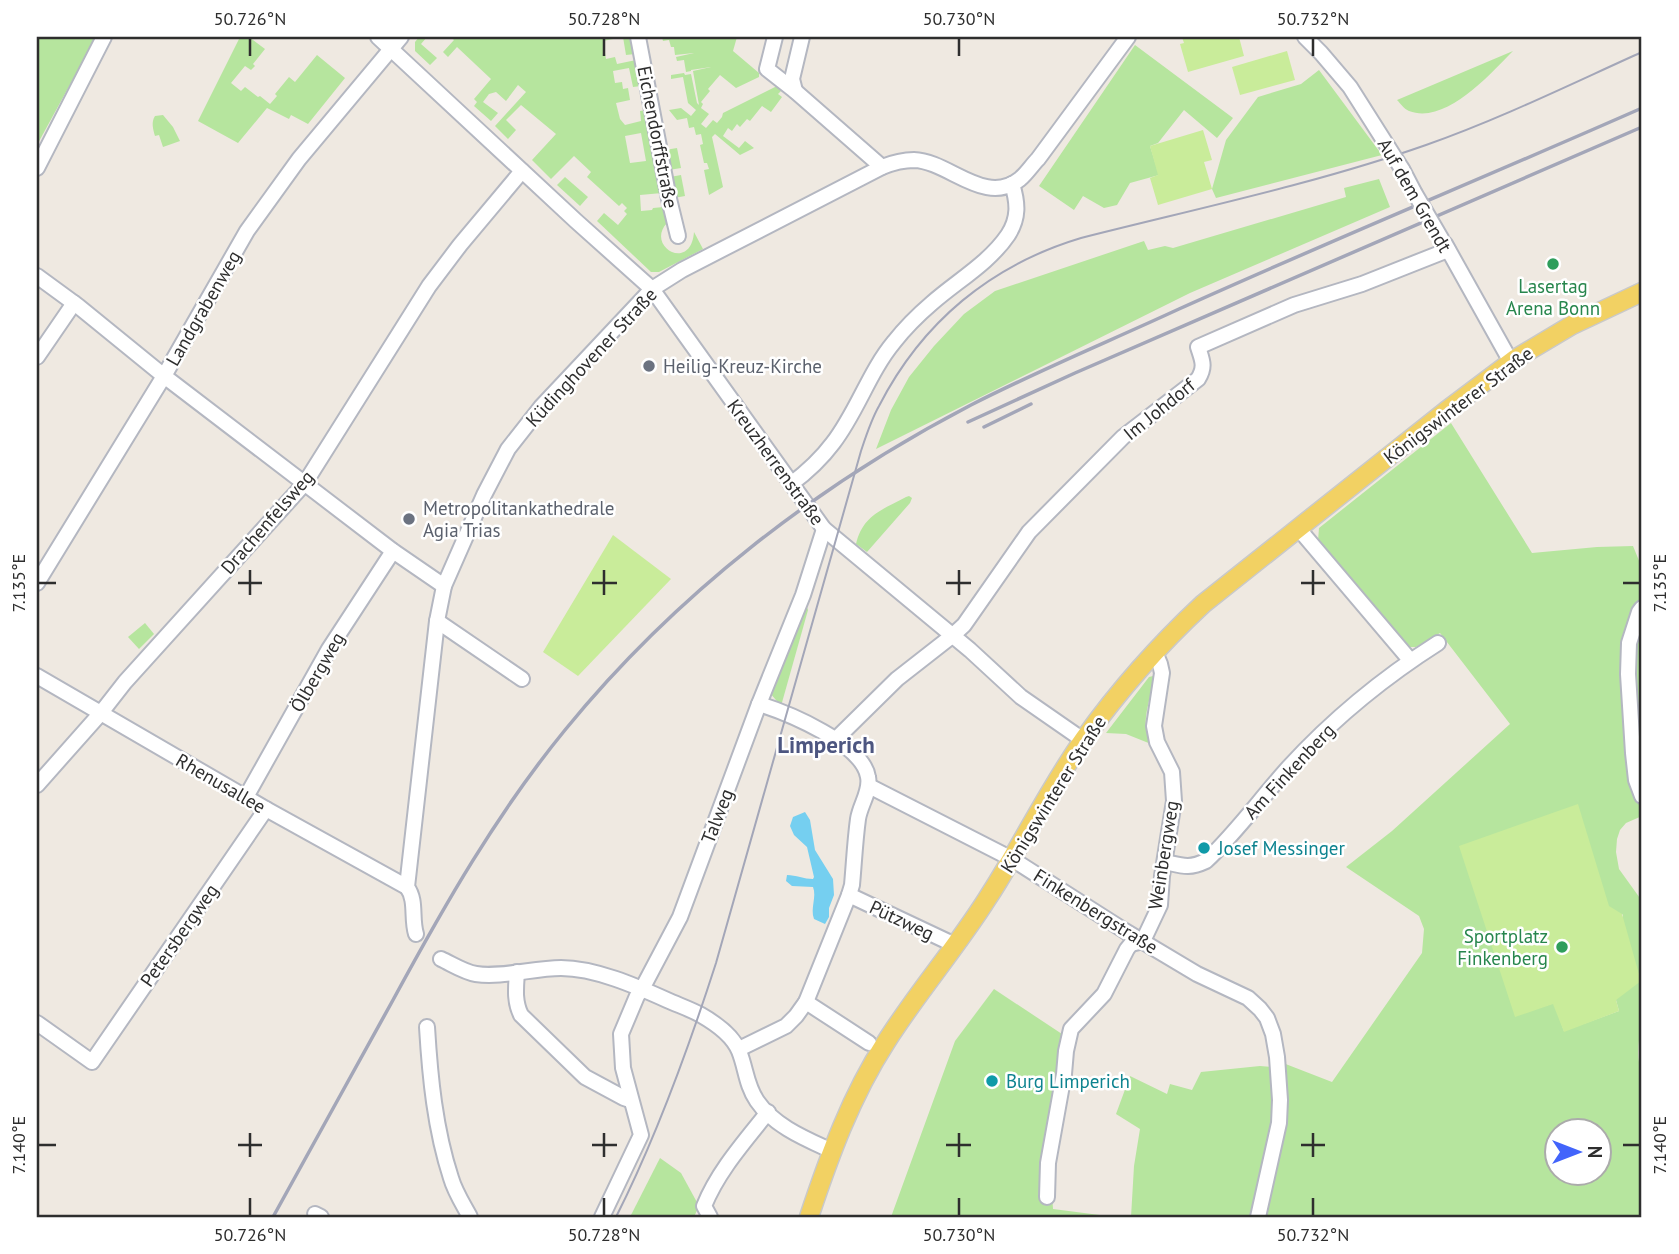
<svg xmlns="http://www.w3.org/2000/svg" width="1679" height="1254" font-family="'PT Sans',sans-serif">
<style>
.green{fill:#b6e59e;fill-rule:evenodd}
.pitch{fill:#c9ec9a}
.water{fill:#75cff0}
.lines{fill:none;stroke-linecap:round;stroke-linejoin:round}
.minor-casing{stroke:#b4b7c1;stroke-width:18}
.major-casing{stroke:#c9c9c9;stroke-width:21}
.minor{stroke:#fff;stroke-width:14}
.major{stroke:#f2d163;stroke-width:18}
.tram{stroke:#a3a6b8;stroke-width:2}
.rail{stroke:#a3a6b8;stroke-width:3.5}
.minor-bridge-casing{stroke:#b4b7c1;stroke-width:18;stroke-linecap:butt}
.minor-bridge{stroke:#fff;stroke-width:14}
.ticks{fill:none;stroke:#2e2e2e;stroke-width:2.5}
.leisure-dot{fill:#2e9e5b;stroke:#fff;stroke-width:2.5}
.worship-dot{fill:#6b7280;stroke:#fff;stroke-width:2.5}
.culture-dot{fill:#0f9aa8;stroke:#fff;stroke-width:2.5}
.labels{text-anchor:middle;stroke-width:5;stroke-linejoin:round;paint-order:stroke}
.street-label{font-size:19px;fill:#2e2e2e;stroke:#fff}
.leisure-label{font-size:19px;fill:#27864d;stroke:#fff}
.worship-label{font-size:19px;fill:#5b616d;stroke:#fff;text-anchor:start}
.culture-label{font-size:19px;fill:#0d838f;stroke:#fff;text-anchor:start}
.quarter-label{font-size:23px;font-weight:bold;fill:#4d5680;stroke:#fff}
.neatline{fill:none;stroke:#2e2e2e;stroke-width:2.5}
.ticks-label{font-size:18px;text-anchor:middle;fill:#2e2e2e}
</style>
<rect width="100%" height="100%" fill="#efe9e1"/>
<g class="green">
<polygon points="37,37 96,37 37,145"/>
<polygon points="240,37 249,37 265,49 253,64 255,66 251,70 245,66 231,83 241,91 245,87 258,97 260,96 270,104 277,96 275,94 289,77 295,82 317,55 345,78 308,124 291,115 289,119 267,108 238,143 198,121"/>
<polygon points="419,37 427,37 421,44 437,58 430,65 415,51 415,42"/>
<path d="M451 37H631L635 54 626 55 623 37 603 41 606 59 615 57 617 64 636 60 641 86 633 87 629 68 613 71 615 83 622 82 623 89 628 88 630 100 616 103 620 119 625 125 641 121 640 111 646 110 662 193 640 195 641 211 652 210 653 208 664 207 667 223C645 246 691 273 694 232L703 249 659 272H651L597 221 604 213 618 225 627 214 624 211 627 208 622 203 619 206 587 177 591 172 574 156 551 179 532 160 556 134 521 105 506 120 516 130 508 139 495 126 526 92 518 85 506 101 496 92 489 94 483 102 498 113 491 121 474 106 477 102 474 99 491 79 457 47 448 57 443 52 454 40ZM641 133 646 161 630 163 625 136Z"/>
<polygon points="662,37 737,37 733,51 759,73 759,77 736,88 720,75 708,89 710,91 701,102 703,104 701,108 709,114 701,124 706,128 713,120 717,123 722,117 723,113 777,86 782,90 778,94 782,97 771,112 762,106 750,121 747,119 740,127 737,124 732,131 728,128 723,136 739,148 745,141 754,148 740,155 715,134 712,137 723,187 709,195 704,170 709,169 707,163 704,163 700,145 703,144 701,134 696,135 694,127 689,128 687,118 677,120 669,110 681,108 691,116 696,110 688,103 683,77 671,79 671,75 684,73 685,75 691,74 697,103 699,105 693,71 711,67 691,70 691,71 686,72 684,60 677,61 676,57 694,53 675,55 674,47 671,47 669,40 663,41"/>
<polygon points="1135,45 1233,118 1217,138 1184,110 1158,143 1150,146 1159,175 1130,183 1117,205 1104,208 1083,196 1074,210 1039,186"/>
<path d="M1513 51C1490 74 1446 125 1409 111 1404 109 1401 104 1397 100Z"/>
<polygon points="1319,70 1382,155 1216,198 1212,189 1226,140 1258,97 1301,84"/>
<path d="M163 115 173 127 180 141 163 147 159 135 155 136C153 129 151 122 155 116Z"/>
<polygon points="677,148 681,168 669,170 665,150"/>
<polygon points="681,175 685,196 674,198 670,177"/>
<polygon points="565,177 588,197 580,206 557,185"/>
<polygon points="1379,179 1390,207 1190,293 876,449 891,410 909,377 934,346 964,314 995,291 1144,241 1148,250 1165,246 1173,248 1346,197 1344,188"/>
<path d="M1451 423 1532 553 1597 547 1633 546 1642 568V734H1640L1638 702H1635L1642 816 1626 823 1620 830 1617 839 1616 852 1619 869 1642 901V1021L1640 1025C1640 1041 1635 1057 1642 1072V1217H1131L1134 1166 1140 1129 1116 1114 1130 1076 1167 1094 1170 1084 1192 1090 1201 1072 1260 1066 1272 1067 1283 1063 1332 1082 1422 953 1424 929 1419 916 1346 867 1392 831 1510 724 1440 633 1416 647H1407L1318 541 1319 528ZM1623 914 1616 1000 1619 1011 1564 1031 1554 1003 1515 1016ZM1556 1132H1598V1174H1556Z"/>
<path d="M909 496 912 498 910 503 867 552 856 544C863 515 882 510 906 497Z"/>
<polygon points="804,598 808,610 781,706 770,693"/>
<polygon points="145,623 154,634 139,649 128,637"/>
<path d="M1153 676 1155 680C1149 702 1140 723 1151 744L1126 734 1106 733 1149 677Z"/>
<polygon points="994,989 1062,1034 1052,1194 1053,1209 1115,1217 891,1217 955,1041"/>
<polygon points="660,1158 681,1173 699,1206 694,1217 630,1217"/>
</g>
<g class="pitch">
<polygon points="1182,37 1239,37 1244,56 1188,72 1180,44 1184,43"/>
<polygon points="1287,51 1295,80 1240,95 1232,67"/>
<polygon points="1203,130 1212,160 1204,162 1212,189 1158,205 1150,178 1158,175 1150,146"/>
<polygon points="613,535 671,579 578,676 543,652"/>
<polygon points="1578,804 1609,906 1622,914 1641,981 1616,1000 1619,1011 1564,1032 1553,1004 1515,1017 1459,846"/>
</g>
<path class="water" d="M805 812 810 820 815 850 833 879 834 895 829 908V917L825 924 814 919C810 908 817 897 813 887L792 886 786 881 787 875C796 875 804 879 813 879L814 877 807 847 794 835 790 826 793 817Z"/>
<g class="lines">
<g class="minor-casing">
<g id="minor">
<polyline points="378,37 576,221 652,289 824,529 970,650 1021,697 1083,740"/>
<polyline points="638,37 669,199 678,236"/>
<polyline points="775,37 767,69 795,91 882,167"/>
<polyline points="1305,37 1321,53 1350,87 1388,147"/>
<polyline points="795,91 792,79 802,37"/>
<polyline points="37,168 104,37"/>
<polyline points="1402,169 1414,192"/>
<polyline points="1445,244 1511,362"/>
<polyline points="37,276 78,306 164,376 393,551 444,586"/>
<polyline points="37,357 74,303"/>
<path d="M791 484C807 472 821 459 833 443 857 412 869 372 894 342 905 328 918 315 932 303 957 281 989 263 1008 235 1019 218 1018 203 1012 184"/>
<polyline points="1298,528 1410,660"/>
<polyline points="37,583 164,376 247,231 299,159 401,37"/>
<polyline points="1642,608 1639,612 1629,643 1628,674 1633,753 1636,780 1642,796"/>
<polyline points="437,621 522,679"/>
<polyline points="37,676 266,809 407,887"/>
<path d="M836 739 897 679 952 636 964 625 1029 532 1123 437 1198 379C1206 366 1202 360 1198 347L1294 305 1362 284 1448 250"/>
<polyline points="37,785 100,714 125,682 305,483 429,286 460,245 522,171"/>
<polyline points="869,786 1012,859 1125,931 1197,974 1248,998 1260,1009 1267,1018 1273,1034 1277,1057 1280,1100 1279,1123 1258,1217"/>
<polyline points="246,797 329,649 393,551"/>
<path d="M1165 862C1183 866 1189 869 1206 861 1236 833 1261 798 1289 767 1333 719 1383 678 1438 643"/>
<polyline points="849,895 955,945"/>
<path d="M416 934C411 918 417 901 407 887L437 621 444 586 484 495 508 449 541 407 652 289 682 270 882 167C892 163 902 160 914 160 949 161 985 207 1020 179 1027 173 1032 165 1038 159L1128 37"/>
<polyline points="1143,941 1160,905 1162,876 1174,801 1172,772 1157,742 1154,726 1162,673 1160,664 1155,652"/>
<path d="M441 959C452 964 464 972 476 974 501 978 534 968 561 968 595 968 636 986 667 1000 678 1005 690 1009 701 1015 715 1023 733 1036 739 1051 746 1068 746 1085 757 1101 774 1126 806 1139 832 1151"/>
<path d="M517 972C516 987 514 1001 521 1015L585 1077 624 1098 630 1100"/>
<polyline points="806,1002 869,1043"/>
<polyline points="37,1023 92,1062 266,809"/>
<path d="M427 1027C430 1077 435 1129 451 1178 455 1192 463 1204 470 1217"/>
<path d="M739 1049 786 1026 796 1016 806 1002 849 895 852 885C854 863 855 841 858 819 860 805 871 791 868 777 863 744 788 713 759 704"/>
<polyline points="1047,1197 1048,1163 1064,1074 1066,1051 1071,1029 1104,994 1127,949 1131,944 1143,941"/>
<polyline points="315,1214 321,1217"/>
<polyline points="602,1217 641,1135 623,1068 621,1034 637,996 642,989 680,917 759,704 803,595 824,529"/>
<path d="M710 1217 704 1206C718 1171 745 1141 768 1112"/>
</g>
</g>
<g class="major-casing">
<path id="major" d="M809 1217C829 1157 851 1096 886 1042 917 993 956 948 987 899 1021 847 1048 790 1084 739 1119 690 1159 645 1203 604L1446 411 1515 359 1572 325 1642 292"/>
</g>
<use href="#minor" class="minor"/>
<use href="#major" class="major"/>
<path class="tram" d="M616 1217C657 1136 688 1050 716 963L861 451C866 436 871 420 879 406 922 322 991 265 1081 238 1195 209 1315 184 1426 145 1500 119 1571 84 1642 52"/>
<g class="rail">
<polyline points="968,422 1075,373 1642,127"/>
<polyline points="984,427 1031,404"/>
<path d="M273 1217C313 1145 353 1072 393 1000 444 906 497 813 565 730 675 595 817 485 971 405 1039 370 1110 341 1179 309 1332 240 1488 176 1642 108"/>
</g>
<g class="minor-bridge-casing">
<g id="minor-bridge">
<polyline points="1388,147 1402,169"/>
<polyline points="1414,192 1442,240"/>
</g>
</g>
<use href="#minor-bridge" class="minor-bridge"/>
</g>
<path class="ticks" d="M250 38V56M604 38V56M959 38V56M1313 38V56M250 570V595M604 570V595M959 570V595M1313 570V595M38 583H56M238 583H262M592 583H617M946 583H971M1301 583H1325M1623 583H1640M250 1133V1157M604 1133V1157M959 1133V1157M1313 1133V1157M38 1145H56M238 1145H262M592 1145H617M946 1145H971M1301 1145H1325M1623 1145H1640M250 1198V1216M604 1198V1216M959 1198V1216M1313 1198V1216"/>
<g class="leisure-dot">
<circle cx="1553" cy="264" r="7"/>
<circle cx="1562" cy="947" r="7"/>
</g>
<g class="worship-dot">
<circle cx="649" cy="366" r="7"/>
<circle cx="409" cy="519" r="7"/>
</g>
<g class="culture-dot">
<circle cx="1204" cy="848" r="7"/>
<circle cx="992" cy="1081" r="7"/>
</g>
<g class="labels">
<g class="street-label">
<text transform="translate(658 137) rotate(79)" y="7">Eichendorffstraße</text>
<text transform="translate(1415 195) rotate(60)" y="7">Auf dem Grendt</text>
<text transform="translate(203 308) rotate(-60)" y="7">Landgrabenweg</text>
<text transform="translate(591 357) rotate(-47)" y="7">Küdinghovener Straße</text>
<text transform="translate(1458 405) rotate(-37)" y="7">Königswinterer Straße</text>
<text transform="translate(1159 409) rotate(-39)" y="7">Im Johdorf</text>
<text transform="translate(776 462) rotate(54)" y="7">Kreuzherrenstraße</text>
<text transform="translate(267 522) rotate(-49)" y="7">Drachenfelsweg</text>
<text transform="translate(317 672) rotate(-60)" y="7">Ölbergweg</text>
<text transform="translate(1289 771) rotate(-47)" y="7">Am Finkenberg</text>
<text transform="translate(221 783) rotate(30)" y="7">Rhenusallee</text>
<text transform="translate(1053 794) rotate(-58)" y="7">Königswinterer Straße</text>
<text transform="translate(717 816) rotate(-69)" y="7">Talweg</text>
<text transform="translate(1163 855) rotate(-81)" y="7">Weinbergweg</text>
<text transform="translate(1096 911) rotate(32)" y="7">Finkenbergstraße</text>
<text transform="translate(902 920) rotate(25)" y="7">Pützweg</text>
<text transform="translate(179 935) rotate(-55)" y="7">Petersbergweg</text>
</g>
<g class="leisure-label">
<text x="1553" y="293">Lasertag<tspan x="1553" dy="22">Arena Bonn</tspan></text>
<text x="1548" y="943" text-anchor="end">Sportplatz<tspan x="1548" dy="22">Finkenberg</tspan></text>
</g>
<g class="worship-label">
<text x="663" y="373">Heilig-Kreuz-Kirche</text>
<text x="423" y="515">Metropolitankathedrale<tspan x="423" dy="22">Agia Trias</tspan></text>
</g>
<g class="culture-label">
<text x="1218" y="855">Josef Messinger</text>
<text x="1006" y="1088">Burg Limperich</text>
</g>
<g class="quarter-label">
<text x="826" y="753">Limperich</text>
</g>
</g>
<rect width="1679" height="1254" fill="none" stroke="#ffffff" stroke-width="77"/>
<g transform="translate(1578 1152) rotate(90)"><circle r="33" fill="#ffffff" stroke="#ababab" stroke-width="2"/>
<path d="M0-5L12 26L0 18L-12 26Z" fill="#4264fb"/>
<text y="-10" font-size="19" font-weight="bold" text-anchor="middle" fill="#2e2e2e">N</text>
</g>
<rect x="38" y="38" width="1602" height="1178" class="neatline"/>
<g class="ticks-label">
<text x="250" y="25">50.726°N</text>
<text x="604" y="25">50.728°N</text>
<text x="959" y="25">50.730°N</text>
<text x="1313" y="25">50.732°N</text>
<text transform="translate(1660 583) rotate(-90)" y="6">7.135°E</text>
<text transform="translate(19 583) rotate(-90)" y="6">7.135°E</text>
<text transform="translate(1660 1145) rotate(-90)" y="6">7.140°E</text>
<text transform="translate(19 1145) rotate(-90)" y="6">7.140°E</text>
<text x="250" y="1241">50.726°N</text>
<text x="604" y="1241">50.728°N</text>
<text x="959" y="1241">50.730°N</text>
<text x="1313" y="1241">50.732°N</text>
</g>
</svg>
